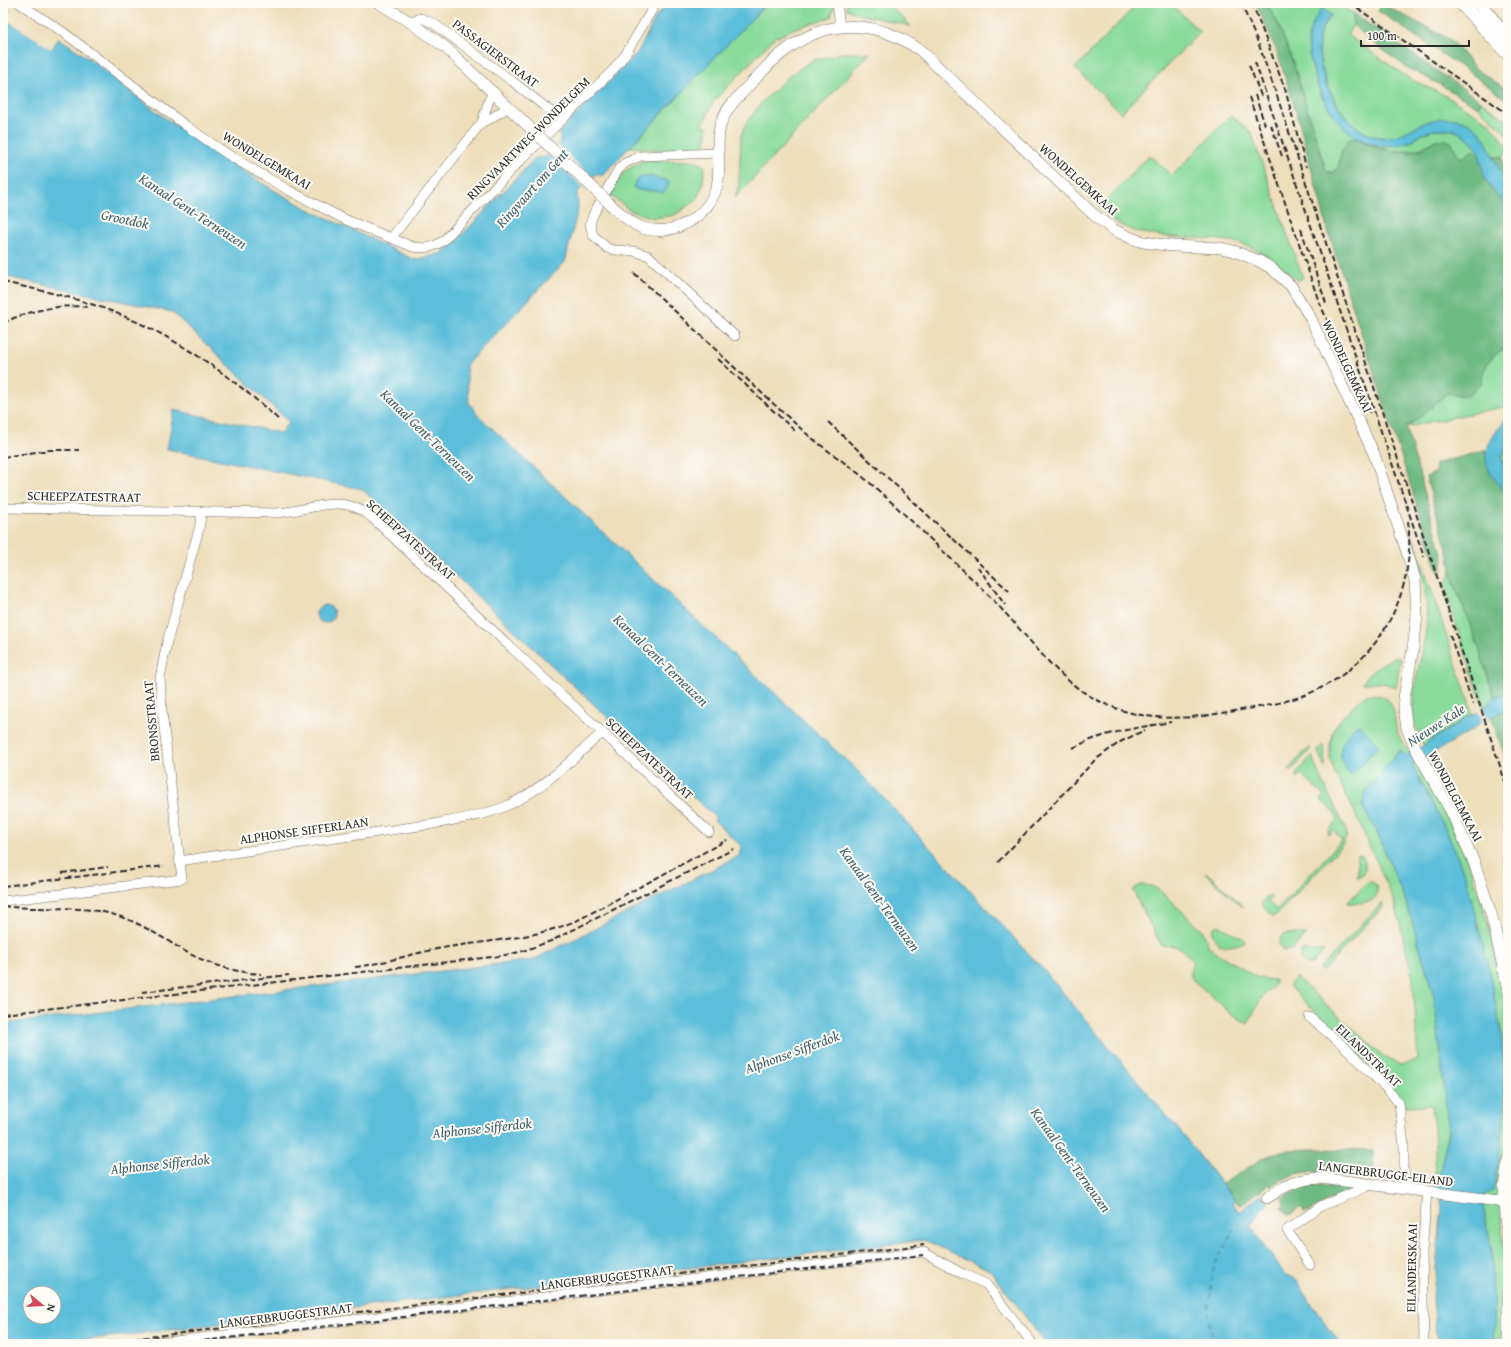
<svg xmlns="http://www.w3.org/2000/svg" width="1511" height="1347" font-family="'Gentium Book Plus',serif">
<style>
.green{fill:#89da9b;stroke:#5a8263}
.forest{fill:#6eba83;stroke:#4c7257}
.water{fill:#5cbeda;stroke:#447482;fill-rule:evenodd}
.pier{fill:#eedebc}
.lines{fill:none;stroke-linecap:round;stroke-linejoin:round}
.ferry{stroke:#3c5e68;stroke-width:1;stroke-dasharray:5 4;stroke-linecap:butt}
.minor-casing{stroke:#6f6a5e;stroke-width:10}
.major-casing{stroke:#6f6a5e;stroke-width:12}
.highway-casing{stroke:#6f6a5e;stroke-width:14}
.minor{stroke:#fff;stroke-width:9}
.major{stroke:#fff;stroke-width:11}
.highway{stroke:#fff;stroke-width:13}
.rail{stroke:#2b2b2b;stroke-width:2;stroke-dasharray:6 3;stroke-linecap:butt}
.major-bridge-casing{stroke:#6f6a5e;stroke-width:12;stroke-linecap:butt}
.major-bridge{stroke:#fff;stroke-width:11}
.labels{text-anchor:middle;stroke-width:4;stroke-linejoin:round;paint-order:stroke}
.street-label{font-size:13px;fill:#2b2b2b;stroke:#fdfcf7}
.water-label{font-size:14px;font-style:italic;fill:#3c5e68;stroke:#fdfcf7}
</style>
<rect width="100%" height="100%" fill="#fdfcf7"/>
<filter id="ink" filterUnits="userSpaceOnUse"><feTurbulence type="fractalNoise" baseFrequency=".025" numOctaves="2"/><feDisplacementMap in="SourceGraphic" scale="8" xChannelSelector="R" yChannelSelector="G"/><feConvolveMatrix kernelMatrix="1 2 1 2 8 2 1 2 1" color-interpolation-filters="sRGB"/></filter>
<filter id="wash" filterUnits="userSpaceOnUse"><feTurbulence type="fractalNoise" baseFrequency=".012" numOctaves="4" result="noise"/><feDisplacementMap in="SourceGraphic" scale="16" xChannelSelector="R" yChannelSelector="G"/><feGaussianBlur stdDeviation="0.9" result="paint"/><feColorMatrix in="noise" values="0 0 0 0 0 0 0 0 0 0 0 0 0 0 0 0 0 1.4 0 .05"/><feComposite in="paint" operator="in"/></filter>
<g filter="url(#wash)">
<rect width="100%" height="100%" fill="#eedebc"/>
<g class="green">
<polygon points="767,3 832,3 834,7 831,17 793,29 778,37 776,36 713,102 703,125 708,127 706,142 698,149 664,150 630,147"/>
<polygon points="846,3 887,3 911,26 858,14 847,9"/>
<polygon points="1138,3 1170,3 1200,32 1121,113 1075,68"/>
<path d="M1266 3H1325L1330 7 1334 3 1353 13V25L1347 35 1410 79 1442 94 1489 122 1508 147V151L1502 157H1493C1486 141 1478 128 1462 120 1445 124 1428 127 1411 131 1407 132 1404 135 1400 136 1392 138 1383 138 1375 136 1341 130 1316 70 1319 39 1320 30 1326 22 1331 15L1322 8 1309 52 1314 75 1321 96 1356 136C1368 138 1391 144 1402 144 1412 143 1419 135 1427 132 1449 124 1472 133 1480 156L1476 152 1461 158 1456 152 1452 143 1435 140C1407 160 1384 150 1355 138L1342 150 1338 167 1333 173 1326 171 1279 25Z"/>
<polygon points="843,53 870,53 735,198 739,184 741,136 746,123 763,101 790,75 813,60"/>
<polygon points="1481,101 1508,121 1508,136 1499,126 1478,107"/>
<path d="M1231 115 1251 132 1303 278 1297 281C1281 264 1261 249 1238 243 1193 232 1133 248 1099 208L1149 155 1172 176Z"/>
<polygon points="644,160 697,161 705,167 702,187 696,200 675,215 654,218 631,211 609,194 625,171"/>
<path d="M1508 346V406L1406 427 1419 418 1447 393 1466 396 1481 384C1484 363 1491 357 1508 346Z"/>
<polygon points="1508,444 1508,476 1501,458"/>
<path d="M1414 539 1473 714 1432 739 1424 746C1420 737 1416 729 1414 720 1409 689 1426 650 1427 617 1427 590 1420 565 1414 539Z"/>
<polygon points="1451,570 1453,581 1479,648 1494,697 1484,709 1443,585 1446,584"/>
<path d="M1395 657H1401L1396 687 1382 683H1363C1365 674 1386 661 1395 657Z"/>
<path d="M1370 694C1402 695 1390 720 1400 738 1403 744 1407 749 1411 754L1406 756 1400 750 1366 791 1362 806 1376 830 1406 902 1434 996 1449 1132 1436 1188 1435 1189C1431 1182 1435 1172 1435 1164 1436 1144 1433 1125 1432 1105L1405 1106 1390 1087 1289 986 1296 977 1383 1056 1400 1065 1418 1060 1413 979 1395 903 1353 809 1335 773 1330 759V744L1335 727 1340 720 1355 704 1364 697Z"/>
<polygon points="1322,745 1324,746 1325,768 1318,751"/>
<polygon points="1309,747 1311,749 1291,771 1289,769"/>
<polygon points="1312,756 1318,772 1345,827 1347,836 1342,845 1275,916 1272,916 1261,904 1268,896 1270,895 1272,897 1267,901 1277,910 1342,840 1333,830 1329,835 1328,831 1337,821 1335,813 1321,800 1324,796 1301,774 1297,778 1298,771"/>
<polygon points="1417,762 1446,813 1469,864 1487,918 1504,995 1508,1019 1508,1129 1499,1187 1504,1255 1502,1320 1503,1344 1494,1344 1492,1250 1483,1206 1484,1196 1501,1147 1506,1092 1501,1032 1487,961 1466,878 1446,830 1412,765"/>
<path d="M1360 855 1363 857C1367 867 1366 870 1358 878L1357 856Z"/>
<polygon points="1206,872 1243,906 1242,907 1205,873"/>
<path d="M1370 881C1375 883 1378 886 1377 891 1377 905 1357 903 1347 903L1367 882Z"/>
<path d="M1141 885 1151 886 1158 889 1203 931 1209 947 1215 952 1258 978 1275 980V985C1260 997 1256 1007 1248 1024L1233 1015 1192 979 1190 973 1193 961C1188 956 1182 948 1174 946 1170 945 1165 946 1161 945L1133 891 1135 888Z"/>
<polygon points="1382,903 1383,905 1381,909 1324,970 1321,970 1320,968"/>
<path d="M1218 925 1244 939 1245 942C1236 945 1222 950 1216 941 1214 939 1213 934 1212 932L1214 927Z"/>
<path d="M1286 934H1306L1293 949 1283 951 1279 946C1279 940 1280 936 1286 934Z"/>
<path d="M1301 951H1324L1311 965C1302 964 1298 960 1301 951Z"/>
</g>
<g class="forest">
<path d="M1256 3H1266L1279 25 1294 65 1326 171 1333 173 1338 167 1342 150 1349 139 1355 138 1380 149 1409 152 1424 148 1435 140H1446L1452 143 1456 152 1461 158 1468 154 1472 150 1476 152 1480 156 1482 165 1499 198 1508 206V346C1491 357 1484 363 1481 384L1466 396 1447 393 1419 418 1406 427 1443 557 1441 572 1439 573 1327 228 1298 118 1277 52Z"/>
<polygon points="1382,4 1451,40 1477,70 1508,90 1508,101 1472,74 1378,11"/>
<polygon points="1353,13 1481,101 1478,107 1439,84 1406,67 1371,41 1353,25"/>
<path d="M1493 157H1502C1504 169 1508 174 1508 187Z"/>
<path d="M1486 450C1487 473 1495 478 1508 495V693L1494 697 1479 648 1453 581 1449 556 1426 477 1436 472 1435 464Z"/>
<polygon points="1508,709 1508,766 1491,716"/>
<path d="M1314 1149 1373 1150 1374 1173 1344 1169 1343 1174C1312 1171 1298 1168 1271 1187L1269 1184 1240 1206 1222 1184 1263 1158 1289 1150Z"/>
<path d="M1320 1185 1347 1189 1348 1192 1305 1213 1301 1207 1290 1215 1281 1208 1285 1204 1282 1198C1295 1190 1305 1186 1320 1185Z"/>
</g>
<g class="water">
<path d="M669 3H767L603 175H593L577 193 578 209 565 262 466 365 469 403 480 417 863 776 1043 969 1183 1135 1235 1201 1233 1203 1239 1212 1262 1194 1268 1203 1250 1226 1286 1276 1291 1277 1297 1282 1340 1344H1046L990 1270 924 1240 50 1344H3V1024L533 960 739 856 741 846 714 820 716 818 362 489 167 449 174 410 280 433 289 422 172 312 3 276V6L10 10 5 19 51 49 59 38 91 60 161 115 206 147 263 184 306 208 415 260 442 253 458 239 535 158 546 157 560 142 559 132 638 52 657 15ZM30 1293H54V1317H30Z"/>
<path d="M1322 8 1331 15C1326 22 1320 29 1319 39 1315 72 1340 127 1374 136 1392 141 1405 132 1420 125 1439 115 1466 115 1481 133 1485 139 1488 146 1491 152 1495 161 1506 179 1508 188 1509 193 1508 200 1508 206 1500 198 1489 188 1485 178 1478 159 1483 146 1462 134 1452 127 1438 128 1427 132 1421 134 1417 138 1411 141 1401 145 1389 147 1378 145 1341 139 1319 99 1312 65 1310 58 1308 49 1308 41 1309 28 1315 19 1322 8Z"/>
<polygon points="642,176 650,176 669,181 668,187 663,193 656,191 638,190 634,188 635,182"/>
<path d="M1508 415V444L1501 458 1508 476V495C1501 486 1489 475 1487 464 1482 446 1499 429 1508 415Z"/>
<circle cx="325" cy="614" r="9"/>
<path d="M1508 693V709L1483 720 1474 729 1412 765 1446 830 1466 878 1487 961 1501 1032 1506 1092 1501 1147 1493 1190 1486 1193 1484 1195 1483 1206 1492 1250 1494 1344H1437L1433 1298 1442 1207 1436 1188 1449 1132 1434 996 1406 902 1376 830 1362 806 1366 791 1400 750 1407 756 1471 715C1482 711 1488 706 1494 697Z"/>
<path d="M1358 724 1379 745 1352 775C1350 773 1345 769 1344 766 1335 750 1346 734 1358 724Z"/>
</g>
<g class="pier">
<polygon points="12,9 12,11 8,19 50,47 57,36 59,36 51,49 5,19"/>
<polygon points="556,143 593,179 584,188 547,153"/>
<polygon points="1483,707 1488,719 1483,722 1478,710"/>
</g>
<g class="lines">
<polyline class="ferry" points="1212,1344 1208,1312 1214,1266 1234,1229 1264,1201"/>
</g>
</g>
<g filter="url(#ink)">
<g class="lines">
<g class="minor-casing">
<g id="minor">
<path d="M19 3 63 32 185 125 227 154 288 190 344 219 413 247C426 249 432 248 443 241L520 161 613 70 625 55 656 3"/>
<polyline points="837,3 840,27"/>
<polyline points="413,24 418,19 421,18 433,23 512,81 562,120"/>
<polyline points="482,122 490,119 508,107"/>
<polyline points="718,153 641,156 625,163 618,170 593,215 590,224 593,235 607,248 614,250 634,251 649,256 735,336"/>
<polyline points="392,237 482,122 489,100 494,92"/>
<path d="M3 508 275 513C309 512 341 491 371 517L709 832"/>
<path d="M179 861 433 824C455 820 483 816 504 807 542 791 572 759 603 732"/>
<polyline points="3,901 182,879 162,711 160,678 167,642 199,529 202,511"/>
<polyline points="1309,1017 1345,1047 1387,1089 1399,1103 1404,1146 1404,1168 1406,1189"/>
<polyline points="1310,1265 1287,1230 1321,1206 1364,1188 1364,1184"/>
<polyline points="150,1344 923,1252 963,1274 986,1284 1033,1344"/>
<polyline points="1424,1344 1422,1251 1427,1192"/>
</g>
</g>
<g class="major-casing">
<g id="major">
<polyline points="379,3 413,24 445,47 528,126"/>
<path d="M611 205C620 213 629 222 640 227 671 239 708 218 717 186 722 166 714 143 721 123 727 106 742 93 754 80 764 70 773 59 785 51 828 17 876 20 920 50L1094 215 1114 230 1131 238 1143 242 1173 246 1221 248 1234 251 1259 261 1271 268 1291 286 1310 317 1374 454 1409 558 1415 580 1417 616 1413 649 1404 698V708L1407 728 1416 749 1451 811 1474 862 1492 917 1508 990"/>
<polyline points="1508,1160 1504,1187 1508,1245"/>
<path d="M1267 1198C1286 1185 1297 1179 1321 1178L1484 1199 1498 1201 1508 1205"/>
<polyline points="1508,1344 1508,1290"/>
</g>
</g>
<g class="highway-casing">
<g id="highway">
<polyline points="1461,3 1508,54"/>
<polyline points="1479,3 1508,39"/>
</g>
</g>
<use href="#minor" class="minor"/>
<use href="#major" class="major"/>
<use href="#highway" class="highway"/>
<g class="rail">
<polyline points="1241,3 1259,45 1279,102 1508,790"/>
<polyline points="1252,3 1285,89 1306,167"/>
<polyline points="1350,3 1508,114"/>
<polyline points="1255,62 1424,557"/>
<polyline points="1249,65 1262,98"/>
<polyline points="1255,95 1265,125"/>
<polyline points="1249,97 1319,302 1371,414"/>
<polyline points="1271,125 1283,159"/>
<polyline points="1301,229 1326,303"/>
<path d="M634 273C692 326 748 382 807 434 827 451 849 465 869 482 902 511 933 542 965 572 985 591 1004 611 1022 632 1043 655 1062 680 1090 696 1127 718 1167 721 1209 715"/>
<path d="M3 282C34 289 64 295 94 305 164 328 226 371 280 421"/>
<path d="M3 323C30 310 59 304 89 307"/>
<polyline points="718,359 795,431"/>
<polyline points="828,422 1009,591"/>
<polyline points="3,457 49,450 79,450"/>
<polyline points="978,567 1005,605"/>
<polyline points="1450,635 1473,705"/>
<path d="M1204 716C1237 710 1273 707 1305 695 1376 668 1417 596 1408 521"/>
<path d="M1073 748C1103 732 1137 728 1171 722"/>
<polyline points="998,862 1095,760 1120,742 1145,730"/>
<polyline points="62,873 108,867"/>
<polyline points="3,886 164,866"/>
<path d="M3 906C40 911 79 904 115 915 142 923 164 939 188 953 211 965 235 972 261 974"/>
<path d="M355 967C387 963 416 952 448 947 493 940 541 938 582 918L727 840"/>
<polyline points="142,992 289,975"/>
<polyline points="3,1014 500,956 520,952 551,941 734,849"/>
<polyline points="89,1344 924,1245"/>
<polyline points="177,1344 923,1255"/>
</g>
<g class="major-bridge-casing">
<polyline id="major-bridge" points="528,126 611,205"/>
</g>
<use href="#major-bridge" class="major-bridge"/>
</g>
</g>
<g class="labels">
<g class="street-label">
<text transform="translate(496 53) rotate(37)" y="5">PASSAGIERSTRAAT</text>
<text transform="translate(528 138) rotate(-45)" y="5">RINGVAARTWEG-WONDELGEM</text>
<text transform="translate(267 160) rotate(31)" y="5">WONDELGEMKAAI</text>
<text transform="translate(1079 179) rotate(42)" y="5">WONDELGEMKAAI</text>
<text transform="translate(1348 366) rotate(65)" y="5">WONDELGEMKAAI</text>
<text transform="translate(84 496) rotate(1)" y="5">SCHEEPZATESTRAAT</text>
<text transform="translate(411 539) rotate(42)" y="5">SCHEEPZATESTRAAT</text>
<text transform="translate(151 721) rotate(-95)" y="5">BRONSSTRAAT</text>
<text transform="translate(650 758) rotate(43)" y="5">SCHEEPZATESTRAAT</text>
<text transform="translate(1456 796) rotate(62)" y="5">WONDELGEMKAAI</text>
<text transform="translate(304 830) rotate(-8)" y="5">ALPHONSE SIFFERLAAN</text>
<text transform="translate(1369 1055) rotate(44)" y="5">EILANDSTRAAT</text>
<text transform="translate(1386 1173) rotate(7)" y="5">LANGERBRUGGE-EILAND</text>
<text transform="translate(1411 1268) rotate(-89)" y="5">EILANDERSKAAI</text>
<text transform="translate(607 1277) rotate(-7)" y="5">LANGERBRUGGESTRAAT</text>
<text transform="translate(286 1315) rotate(-7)" y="5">LANGERBRUGGESTRAAT</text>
</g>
<g class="water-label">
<text transform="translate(532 188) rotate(-48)" y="5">Ringvaart om Gent</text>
<text transform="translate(193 211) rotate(33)" y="5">Kanaal Gent-Terneuzen</text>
<text transform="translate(125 219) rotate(12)" y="5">Grootdok</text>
<text transform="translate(428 435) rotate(44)" y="5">Kanaal Gent-Terneuzen</text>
<text transform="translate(661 660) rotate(44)" y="5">Kanaal Gent-Terneuzen</text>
<text transform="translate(1436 725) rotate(-33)" y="5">Nieuwe Kale</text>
<text transform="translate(880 899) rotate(54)" y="5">Kanaal Gent-Terneuzen</text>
<text transform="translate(792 1052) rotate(-20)" y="5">Alphonse Sifferdok</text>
<text transform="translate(482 1128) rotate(-6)" y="5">Alphonse Sifferdok</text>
<text transform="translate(1071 1160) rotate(54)" y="5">Kanaal Gent-Terneuzen</text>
<text transform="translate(160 1164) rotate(-6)" y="5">Alphonse Sifferdok</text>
</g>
</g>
<rect width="1511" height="1347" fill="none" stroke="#fdfcf7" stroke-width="16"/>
<g transform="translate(42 1305) rotate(108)"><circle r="19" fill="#fdfcf7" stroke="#a9a8a5"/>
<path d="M0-3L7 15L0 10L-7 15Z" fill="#d1495b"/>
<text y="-6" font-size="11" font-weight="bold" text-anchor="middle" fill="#2b2b2b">N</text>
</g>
<path d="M1361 40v6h108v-6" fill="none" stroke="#2b2b2b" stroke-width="2"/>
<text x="1367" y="40" font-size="12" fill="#2b2b2b" stroke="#fdfcf7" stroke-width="3" paint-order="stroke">100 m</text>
</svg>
